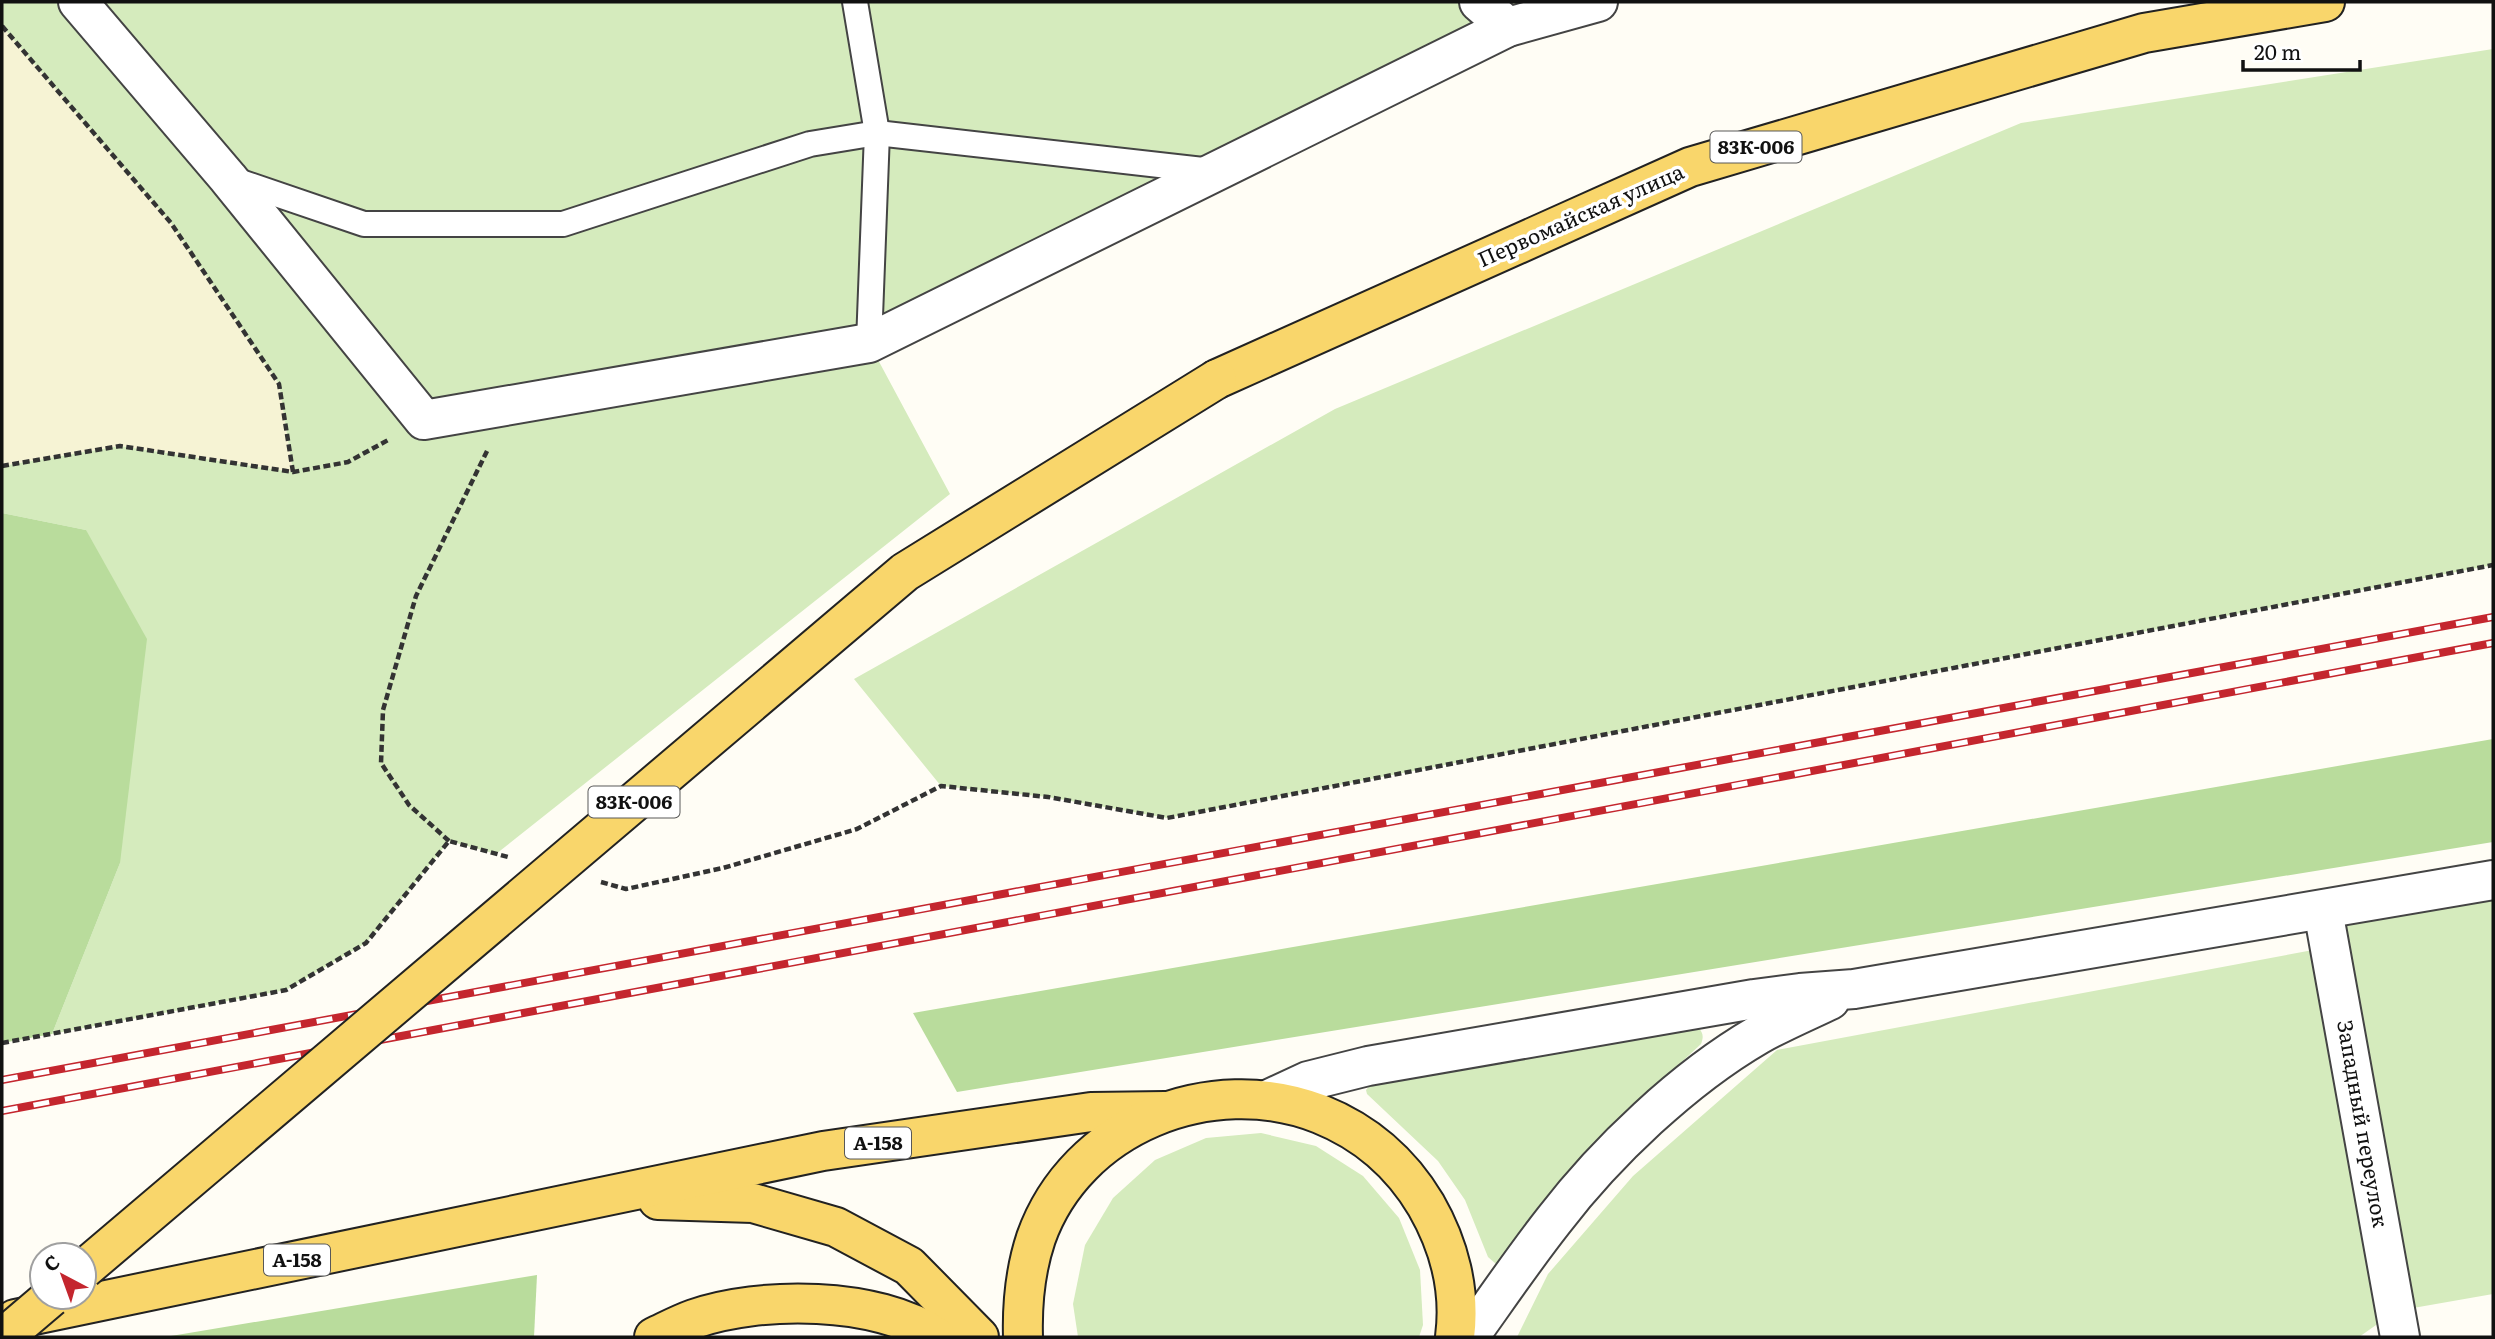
<svg xmlns="http://www.w3.org/2000/svg" width="2495" height="1339" font-family="Literata,serif">
<style>
.farmland{fill:#f6f3d4}
.green{fill:#d5ebbd}
.forest{fill:#b9dc9c}
.lines{fill:none;stroke-linecap:round;stroke-linejoin:round}
.service-casing{stroke:#444;stroke-width:28}
.minor-casing{stroke:#444;stroke-width:42}
.tertiary-casing{stroke:#444;stroke-width:42}
.primary-casing{stroke:#222;stroke-width:42}
.path{stroke:#333;stroke-width:4.5;stroke-dasharray:7 3.5;stroke-linecap:butt}
.service{stroke:#fff;stroke-width:24}
.minor{stroke:#fff;stroke-width:38}
.tertiary{stroke:#fff;stroke-width:38}
.primary{stroke:#f9d66b;stroke-width:38}
.rail-casing{stroke:#c4262e;stroke-width:8}
.rail{stroke:#fff;stroke-width:5;stroke-dasharray:16;stroke-linecap:butt}
.primary-bridge-casing{stroke:#222;stroke-width:42;stroke-linecap:butt}
.primary-bridge{stroke:#f9d66b;stroke-width:38}
.labels{text-anchor:middle;stroke-width:7;stroke-linejoin:round;paint-order:stroke}
.shield{fill:#fff;stroke:#585858;stroke-width:2}
.shield-label{font-size:19px;font-weight:bold;fill:#111}
.street-label{font-size:21px;fill:#111;stroke:#fff}
</style>
<rect width="100%" height="100%" fill="#fffdf5"/>
<polygon class="farmland" points="2,26 171,223 279,384 293,472 120,446 2,466"/>
<g class="green">
<polygon points="2,2 1598,2 869,343 950,494 496,854 449,841 366,943 286,990 52,1034 120,863 86,530 2,513 2,466 120,446 293,472 279,384 171,223 2,26"/>
<polygon points="2493,49 2493,565 1167,818 1048,797 941,786 854,679 1335,409 2021,123"/>
<polygon points="2493,880 2493,1294 2396,1311 2359,1337 1517,1337 1548,1274 1633,1176 1777,1050 2313,950 2323,910"/>
<path d="M1698 1027C1703 1033 1704 1036 1701 1044L1590 1147 1540 1206 1502 1260 1496 1264 1488 1257 1465 1200 1438 1161 1367 1094 1366 1090 1372 1083Z"/>
<polygon points="1261,1133 1316,1146 1363,1176 1399,1218 1420,1270 1423,1325 1419,1337 1078,1337 1073,1304 1085,1245 1113,1198 1155,1160 1206,1138"/>
</g>
<g class="forest">
<polygon points="2,513 86,530 147,639 120,863 52,1034 2,1043"/>
<polygon points="2493,739 2493,842 957,1092 913,1013"/>
<polygon points="537,1275 534,1337 165,1337"/>
</g>
<g class="lines">
<g class="service-casing">
<g id="service">
<polyline points="855,2 877,133 869,343"/>
<polyline points="232,179 364,224 563,224 810,144 877,133 1212,171"/>
</g>
</g>
<g class="minor-casing">
<g id="minor">
<polyline points="78,2 228,178 424,420 869,343 1508,27 1598,2"/>
<polyline points="1479,2 1508,27"/>
<polyline points="2323,910 2400,1337"/>
</g>
</g>
<g class="tertiary-casing">
<g id="tertiary">
<polyline points="1267,1100 1308,1081 1368,1066 1754,999 1800,993 1854,989 2493,880"/>
<path d="M1469 1337C1497 1298 1524 1258 1554 1220 1606 1152 1684 1078 1758 1035 1781 1022 1807 1011 1830 1000"/>
</g>
</g>
<g class="primary-casing">
<g id="primary">
<polyline points="1217,379 1690,167 2144,33 2325,2"/>
<polyline points="658,1200 753,1203 836,1227 909,1266 979,1337"/>
<polyline points="15,1319 823,1151 1091,1112 1165,1111"/>
<path d="M654 1337C667 1331 680 1324 694 1319 759 1296 878 1296 936 1337"/>
<path d="M1023 1337C1022 1303 1025 1271 1036 1238 1076 1125 1211 1071 1320 1114 1365 1132 1401 1163 1426 1205 1449 1245 1461 1291 1455 1337"/>
</g>
</g>
<g class="path">
<polyline points="2,26 171,223 279,384 293,472"/>
<polyline points="2,466 120,446 293,472 348,462 390,439"/>
<polyline points="449,841 409,805 381,763 383,710 416,596 488,449"/>
<polyline points="601,882 626,889 723,868 857,829 941,786 1048,797 1167,818 2493,565"/>
<polyline points="2,1043 286,990 366,943 449,841 508,857"/>
</g>
<use href="#service" class="service"/>
<use href="#minor" class="minor"/>
<use href="#tertiary" class="tertiary"/>
<use href="#primary" class="primary"/>
<g class="rail-casing">
<g id="rail">
<polyline points="2,1080 2493,617"/>
<polyline points="2,1111 2493,643"/>
</g>
</g>
<use href="#rail" class="rail"/>
<g class="primary-bridge-casing">
<g id="primary-bridge">
<polyline points="84,1269 905,572 1217,379"/>
<polyline points="4,1337 51,1297"/>
</g>
</g>
<use href="#primary-bridge" class="primary-bridge"/>
</g>
<g class="labels">
<g class="shield">
<rect x="1710.5" y="131.5" width="91" height="31" rx="5"/>
<rect x="588.5" y="786.5" width="91" height="31" rx="5"/>
<rect x="845" y="1127.5" width="66" height="31" rx="5"/>
<rect x="264" y="1244.5" width="66" height="31" rx="5"/>
</g>
<g class="shield-label">
<text x="1756" y="154">83К-006</text>
<text x="634" y="809">83К-006</text>
<text x="878" y="1150">А-158</text>
<text x="297" y="1267">А-158</text>
</g>
<g class="street-label">
<text transform="translate(1581 216) rotate(-24)" y="7">Первомайская улица</text>
<text transform="translate(2362 1124) rotate(80)" y="7">Западный переулок</text>
</g>
</g>
<rect width="2495" height="1339" fill="none" stroke="#111111" stroke-width="7"/>
<g transform="translate(63 1276) rotate(319)"><circle r="33" fill="#ffffff" stroke="#a0a0a0" stroke-width="2"/>
<path d="M0-5L12 26L0 18L-12 26Z" fill="#c4262e"/>
<text y="-10" font-size="19" font-weight="bold" text-anchor="middle" fill="#111111">С</text>
</g>
<path d="M2243 60v10h117v-10" fill="none" stroke="#111111" stroke-width="3.5"/>
<text x="2254" y="60" font-size="21" fill="#111111" stroke="#ffffff" stroke-width="5" paint-order="stroke">20 m</text>
</svg>
